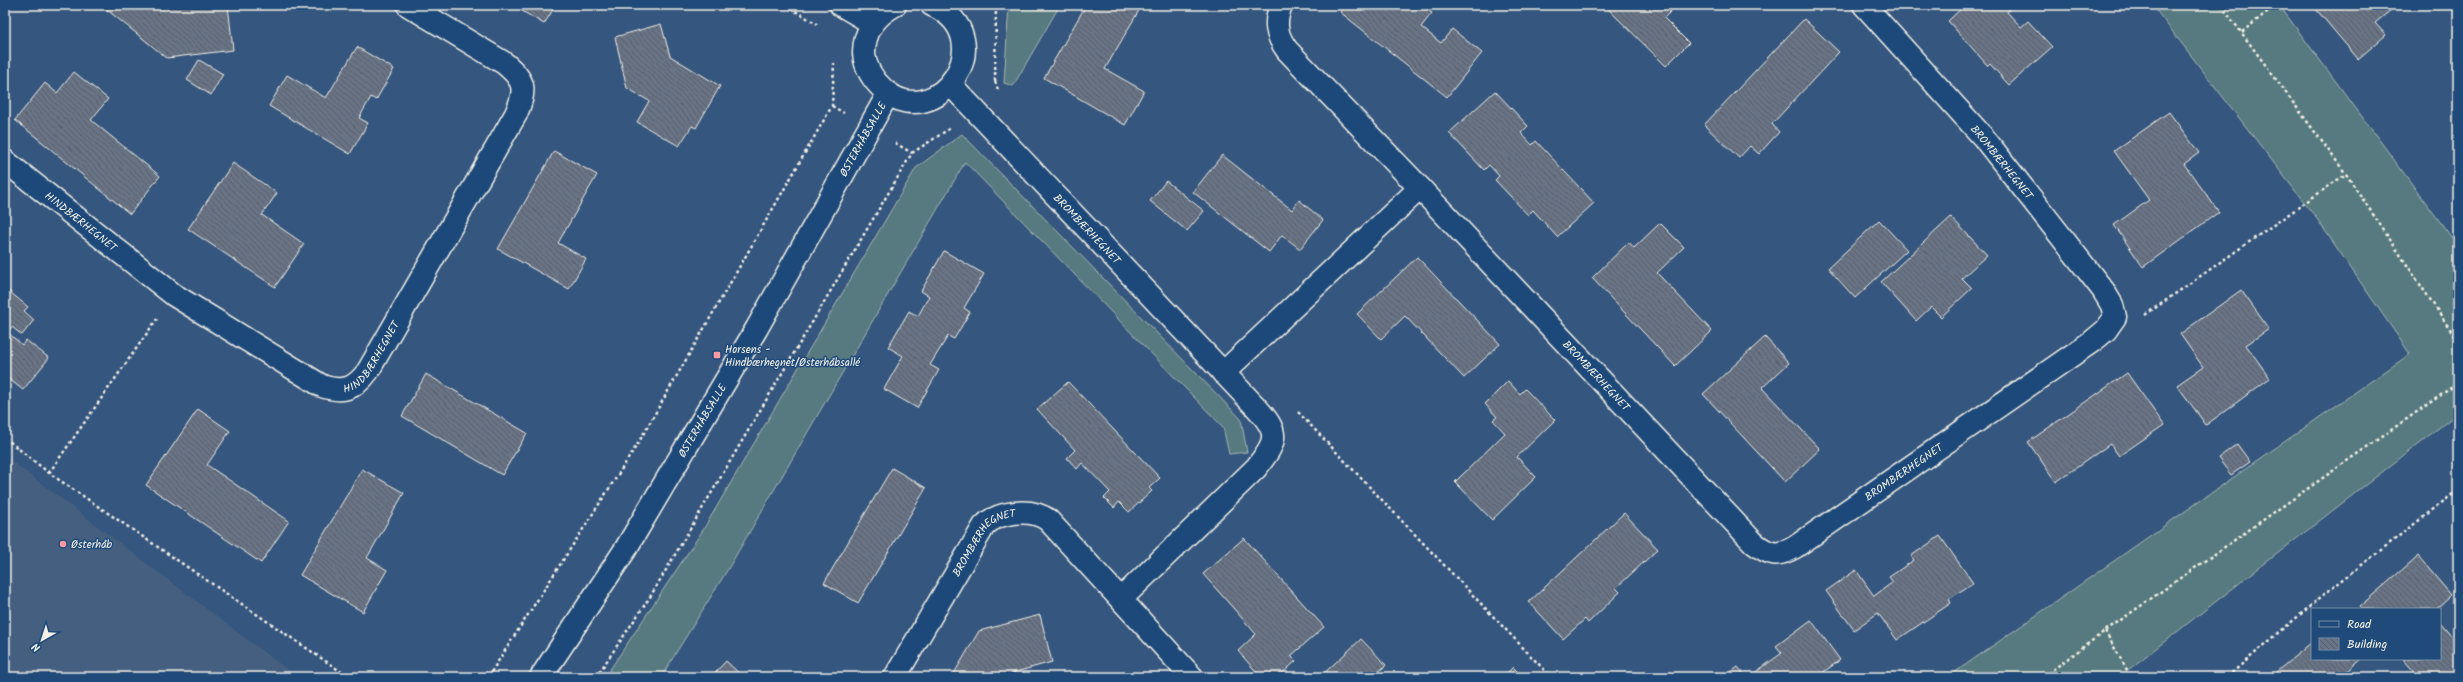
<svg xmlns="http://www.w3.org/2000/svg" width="2463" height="682" font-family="Kalam,sans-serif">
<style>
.built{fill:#445f80}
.grass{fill:#577a7f;stroke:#a6b6b4}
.building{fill:url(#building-back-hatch);stroke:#f4f1e8}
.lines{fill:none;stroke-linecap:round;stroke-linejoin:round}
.minor-casing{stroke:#f4f1e8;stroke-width:25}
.path{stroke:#f4f1e8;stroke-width:2.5;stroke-dasharray:3 3;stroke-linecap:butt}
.minor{stroke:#1f4a7a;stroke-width:22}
.poi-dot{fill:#ff9aa2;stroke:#1f4a7a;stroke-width:1.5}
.labels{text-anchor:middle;stroke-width:3;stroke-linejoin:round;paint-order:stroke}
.street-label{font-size:11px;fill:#f4f1e8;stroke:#1f4a7a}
.poi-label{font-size:11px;fill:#f4f1e8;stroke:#1f4a7a;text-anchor:start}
</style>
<defs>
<pattern id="building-back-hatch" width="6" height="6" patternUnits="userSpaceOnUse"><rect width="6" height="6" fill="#677386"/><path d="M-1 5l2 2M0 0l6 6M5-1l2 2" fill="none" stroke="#585e66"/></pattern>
</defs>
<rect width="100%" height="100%" fill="#35567e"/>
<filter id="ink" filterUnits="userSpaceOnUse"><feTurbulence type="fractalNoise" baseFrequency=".025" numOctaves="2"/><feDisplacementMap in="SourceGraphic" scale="8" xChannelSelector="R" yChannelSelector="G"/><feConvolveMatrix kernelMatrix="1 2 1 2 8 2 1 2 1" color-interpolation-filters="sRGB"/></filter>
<g filter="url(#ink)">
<polygon class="built" points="5,456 236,631 297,677 5,677"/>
<g class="grass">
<polygon points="1009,5 1060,5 1013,86 1004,83"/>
<polygon points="2152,5 2279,5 2458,246 2458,413 2119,677 1948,677 2410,354 2317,219"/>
<polygon points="962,134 1241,419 1247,452 1229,454 1223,427 965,162 728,569 661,677 605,677 703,530 916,168"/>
</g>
<g class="building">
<polygon points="101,5 228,5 233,50 167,58"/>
<polygon points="512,5 556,5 544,24"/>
<polygon points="1086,5 1142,5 1105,69 1144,91 1125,125 1044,78"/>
<polygon points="1346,5 1421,5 1432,13 1421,27 1441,43 1452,29 1482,53 1447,97 1340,12"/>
<polygon points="1604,5 1677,5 1664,18 1689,43 1666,66"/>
<polygon points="1965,5 2013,5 2007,12 2021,27 2028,21 2052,47 2009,85 1990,64 1988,66 1948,21"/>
<polygon points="2319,5 2397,5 2375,23 2386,35 2358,59 2315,8"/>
<polygon points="1804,19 1839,52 1772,124 1779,132 1759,154 1750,146 1739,158 1704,125"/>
<polygon points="661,24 670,56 720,86 696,128 692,126 679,146 637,122 649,101 627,88 615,37"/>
<polygon points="357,47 394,69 376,100 371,97 359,118 368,123 350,154 269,106 287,75 326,98"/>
<polygon points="199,60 223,74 211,95 187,80"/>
<polygon points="74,72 108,99 91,120 160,176 130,214 15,120 45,83 57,93"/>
<polygon points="1495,91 1528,126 1521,133 1532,145 1536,141 1594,203 1557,237 1533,210 1528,215 1495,180 1499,176 1489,165 1484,170 1449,133"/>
<polygon points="2169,112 2199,153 2184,164 2219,212 2143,267 2114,225 2149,200 2114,151"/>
<polygon points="554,151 597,175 558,243 586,259 569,289 498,249"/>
<polygon points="1222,155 1292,210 1299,200 1323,220 1300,249 1282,235 1269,252 1193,192"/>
<polygon points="233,163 277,193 262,215 304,244 275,287 188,229"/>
<polygon points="1166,181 1204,211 1187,231 1150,201"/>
<polygon points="1951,217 1987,255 1962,278 1972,288 1941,317 1931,307 1916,321 1881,282"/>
<polygon points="1879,220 1907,250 1855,298 1828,268"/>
<polygon points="1660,223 1684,247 1657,273 1712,331 1675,366 1592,278 1629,242 1634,248"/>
<polygon points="944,251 984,274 964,308 970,312 954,339 948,336 930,365 939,370 917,408 884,389 903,356 888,347 909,311 918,316 929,296 921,291"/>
<polygon points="1417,257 1500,344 1464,378 1405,316 1381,339 1357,314"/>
<polygon points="5,288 28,307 24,311 34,320 22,335 12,327 7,332 22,345 26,340 49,358 23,390 5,376"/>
<polygon points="2241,290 2269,329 2246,345 2270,378 2206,425 2177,385 2203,367 2180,334"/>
<polygon points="1765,337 1789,363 1762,388 1820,449 1785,482 1703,394"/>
<polygon points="2127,373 2164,425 2119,456 2110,444 2056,482 2028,442"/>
<polygon points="426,374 527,433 502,475 402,416"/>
<polygon points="1508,381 1520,394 1525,389 1555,420 1517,457 1536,477 1492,520 1455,482 1505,433 1493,420 1497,417 1485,404"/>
<polygon points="1068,382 1160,478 1149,488 1152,491 1129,512 1119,502 1114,508 1104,498 1110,492 1082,463 1077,469 1067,458 1075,450 1037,409"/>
<polygon points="198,409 230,431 207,465 289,521 261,563 146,485"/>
<polygon points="2237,444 2250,462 2231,475 2218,458"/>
<polygon points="892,468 926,488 858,603 824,583"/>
<polygon points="362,469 404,493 367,558 387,570 363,612 300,575"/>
<polygon points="1624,513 1658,549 1616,588 1620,592 1588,623 1585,619 1563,639 1529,602"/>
<polygon points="1940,536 1973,583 1949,599 1951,603 1897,640 1878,613 1854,630 1826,591 1856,570 1874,596 1893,582 1889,577 1914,560 1911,556"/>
<polygon points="1244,538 1324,627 1291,656 1296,661 1278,677 1261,677 1238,651 1256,634 1203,574"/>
<polygon points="2418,556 2451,595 2436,609 2360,609 2359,607"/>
<polygon points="1040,615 1052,662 1012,673 1009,677 952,677 979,631"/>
<polygon points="1811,620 1840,660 1817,677 1749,677 1782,653 1776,646"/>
<polygon points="2440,623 2458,644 2458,677 2419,677 2403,659 2440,659"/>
<polygon points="1361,639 1386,665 1373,677 1320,677"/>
<polygon points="2312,642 2312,659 2362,659 2341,677 2270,677"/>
<polygon points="726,661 743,677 711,677"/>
<polygon points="1513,667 1523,677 1503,677"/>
<polygon points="1738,667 1746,677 1724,677"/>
</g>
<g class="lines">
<g class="minor-casing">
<g id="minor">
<polyline points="841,5 872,23"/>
<path d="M895 5C876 15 864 31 864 53 865 68 873 80 884 90 937 136 1005 37 932 5"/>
<path id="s1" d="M1281 5C1274 23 1276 35 1287 50L1420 188 1754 543C1769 555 1778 557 1795 547L2094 340 2106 330 2115 317 2112 305 2103 290 1984 138 1864 5"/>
<path id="s2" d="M951 85 1255 406C1280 433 1278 440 1256 468L1121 599"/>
<path id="s3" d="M5 161 174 295 322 386C343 393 355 389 368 371L516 114C527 89 525 80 504 63L408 5"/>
<polyline points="1223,373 1420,188"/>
<path id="s4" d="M541 677 625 550 757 328 888 94"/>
<path id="s5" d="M895 677 984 526C998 511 1032 508 1048 520L1192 677"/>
</g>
</g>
<g class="path">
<polyline points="785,5 817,24"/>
<polyline points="2221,5 2346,174 2458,341"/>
<polyline points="2242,32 2276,5"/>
<polyline points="995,81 998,90"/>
<polyline points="995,81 996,5"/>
<polyline points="832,106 844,113"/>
<polyline points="895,143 912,153"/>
<polyline points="2145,315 2346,174"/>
<polyline points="1298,412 1551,677"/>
<polyline points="5,438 49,473 349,677"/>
<polyline points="49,473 157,319"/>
<polyline points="2105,631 2131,677"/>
<polyline points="488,677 637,445 832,106 834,63"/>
<polyline points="596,677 650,597 912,153 952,127"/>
<polyline points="2043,677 2105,631 2458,383"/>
<polyline points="2227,677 2322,596 2458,490"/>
</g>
<use href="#minor" class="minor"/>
</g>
</g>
<g class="poi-dot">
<rect x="713" y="351" width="8" height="8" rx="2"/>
<circle cx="63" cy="544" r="4"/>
</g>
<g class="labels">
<g class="street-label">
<text dy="4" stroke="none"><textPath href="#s4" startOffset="627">ØSTERHÅBSALLE</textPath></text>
<text transform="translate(2002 162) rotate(51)" y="4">BROMBÆRHEGNET</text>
<text dy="4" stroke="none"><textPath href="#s3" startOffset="97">HINDBÆRHEGNET</textPath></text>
<text dy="4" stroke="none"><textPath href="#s2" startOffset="198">BROMBÆRHEGNET</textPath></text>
<text dy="4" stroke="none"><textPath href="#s3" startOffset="455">HINDBÆRHEGNET</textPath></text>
<text dy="4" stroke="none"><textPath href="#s1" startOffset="497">BROMBÆRHEGNET</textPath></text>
<text dy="4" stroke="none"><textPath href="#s4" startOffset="303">ØSTERHÅBSALLE</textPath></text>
<text dy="4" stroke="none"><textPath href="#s1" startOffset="904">BROMBÆRHEGNET</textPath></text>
<text dy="4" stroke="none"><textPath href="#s5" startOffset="164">BROMBÆRHEGNET</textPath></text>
</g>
<g class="poi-label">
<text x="725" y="353">Horsens -<tspan x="725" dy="13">Hindbærhegnet/Østerhåbsallé</tspan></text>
<text x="71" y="548">Østerhåb</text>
</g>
</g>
<rect width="2463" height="682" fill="none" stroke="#1f4a7a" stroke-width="20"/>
<rect x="10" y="10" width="2443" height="662" fill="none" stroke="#f4f1e8" stroke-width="1.5" filter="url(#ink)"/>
<rect x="2311" y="608" width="130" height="52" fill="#1f4a7a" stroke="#748da6"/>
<rect x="2319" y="621" width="20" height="6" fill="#1f4a7a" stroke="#748da6"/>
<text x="2347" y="628" font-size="12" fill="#f4f1e8">Road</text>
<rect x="2319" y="638" width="20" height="12" fill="url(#building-back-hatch)" stroke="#748da6"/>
<text x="2347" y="648" font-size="12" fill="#f4f1e8">Building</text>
<g transform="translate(42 640) rotate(219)" stroke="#1f4a7a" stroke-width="3" paint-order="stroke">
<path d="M0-3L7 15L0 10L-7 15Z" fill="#f4f1e8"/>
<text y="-6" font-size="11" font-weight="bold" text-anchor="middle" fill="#f4f1e8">N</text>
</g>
</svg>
